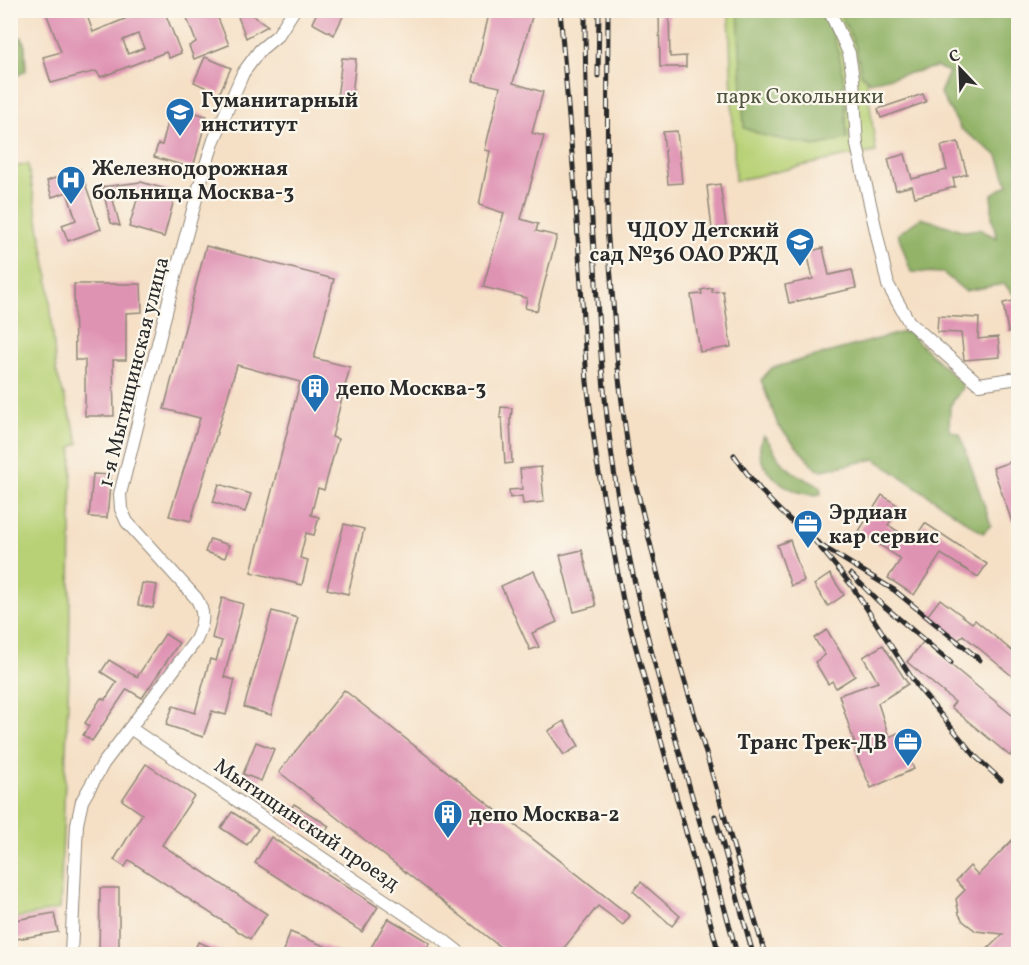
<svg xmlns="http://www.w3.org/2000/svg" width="1029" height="965" font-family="Vollkorn,serif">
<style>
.green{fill:#b8d176;stroke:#727e50;stroke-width:1.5}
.forest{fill:#92b367;stroke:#5e6f49;stroke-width:1.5}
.building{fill:#df93b3;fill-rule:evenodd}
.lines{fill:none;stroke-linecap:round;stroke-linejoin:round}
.minor-casing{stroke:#908678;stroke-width:14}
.minor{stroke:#fff;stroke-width:12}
.rail-casing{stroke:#2b2b2b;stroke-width:5}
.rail{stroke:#fbf7ec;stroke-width:3;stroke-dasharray:9;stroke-linecap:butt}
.labels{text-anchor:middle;stroke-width:4.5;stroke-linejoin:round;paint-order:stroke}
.park-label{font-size:21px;fill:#4e543e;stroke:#fbf7ec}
.poi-label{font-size:21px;font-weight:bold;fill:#2b2b2b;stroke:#fbf7ec;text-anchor:start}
.street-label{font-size:21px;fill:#2b2b2b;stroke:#fbf7ec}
</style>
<rect width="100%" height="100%" fill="#fbf7ec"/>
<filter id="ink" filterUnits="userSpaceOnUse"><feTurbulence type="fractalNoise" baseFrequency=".0167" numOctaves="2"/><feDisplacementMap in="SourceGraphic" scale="12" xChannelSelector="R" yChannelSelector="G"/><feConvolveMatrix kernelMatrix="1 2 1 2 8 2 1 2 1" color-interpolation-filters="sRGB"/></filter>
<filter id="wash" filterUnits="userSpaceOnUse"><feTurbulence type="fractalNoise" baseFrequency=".008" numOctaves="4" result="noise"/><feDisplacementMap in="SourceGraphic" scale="24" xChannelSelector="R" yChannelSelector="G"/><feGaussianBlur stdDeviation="1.35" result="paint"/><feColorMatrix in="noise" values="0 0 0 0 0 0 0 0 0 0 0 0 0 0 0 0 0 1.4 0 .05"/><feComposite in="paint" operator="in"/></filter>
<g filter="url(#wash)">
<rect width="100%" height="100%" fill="#f5e0c6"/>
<g class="green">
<polygon points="729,11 1007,11 866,75 876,152 842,157 735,181"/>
<polygon points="28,164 48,276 56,371 79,443 72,447 69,674 60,909 11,919 10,168"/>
</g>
<g class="forest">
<path d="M738 11H821C846 50 845 95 847 139L816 146 765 136 744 128Z"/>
<polygon points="839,11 1018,11 1018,295 1015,296 1004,284 965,291 943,273 911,272 898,234 921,218 965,231 979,229 997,238 992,218 992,194 1008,185 998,156 961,129 940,93 949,72 937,67 870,82 861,74 856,47"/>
<path d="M22 37 25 47 26 70C22 74 16 77 11 74V43Z"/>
<polygon points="907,331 962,384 962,388 950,406 949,430 960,434 991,525 983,533 875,459 822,470 816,469 778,425 761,380 772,368"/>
<path d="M764 436C771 443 774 452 780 460 789 472 807 480 820 486L821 494C794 500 745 466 764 436Z"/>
</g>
<g id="blocks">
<g class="building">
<path d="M45 10H85L93 32 132 16 129 10H164L181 53 169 58 166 52 101 77 96 71 51 83 43 57 61 52ZM138 34 144 48 128 54 123 40Z"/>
<polygon points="184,10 245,10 268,26 246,38 236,11 218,18 229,45 194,59 189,46 196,42"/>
<polygon points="318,10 346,10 334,35 312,23"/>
<polygon points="490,10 534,10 513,83 543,92 532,133 544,136 521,219 538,224 536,231 557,236 537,311 525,308 527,298 483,287 504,213 479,205 490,151 485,150 500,87 473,81"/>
<polygon points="659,10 669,10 670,57 686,56 686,67 660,67"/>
<polygon points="205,57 231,68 219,94 194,82"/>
<polygon points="342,58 356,59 352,96 346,95 346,100 337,99"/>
<polygon points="923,94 926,102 881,118 878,109"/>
<polygon points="168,106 207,116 193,168 154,157 158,144 162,145 169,118 165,118"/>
<polygon points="677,131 682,183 668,184 663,132"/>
<polygon points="958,142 967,174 953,178 955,187 915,197 912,186 896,190 888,159 905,154 912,179 947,170 941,146"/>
<polygon points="80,169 101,229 68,241 62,225 76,220 67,192 52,197 47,181"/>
<polygon points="141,182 176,192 164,237 129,227 139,193 112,196 120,226 111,223 102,187"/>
<polygon points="720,184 726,227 712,229 707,186"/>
<polygon points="206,246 334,279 314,358 350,367 332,437 338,439 324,490 318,488 311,515 319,517 314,535 306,533 300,558 308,560 302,585 251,572 300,382 237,365 191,521 169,516 200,418 164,409"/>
<polygon points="823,248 829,275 852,270 856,288 789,303 785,285 813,279 807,252"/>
<polygon points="74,284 141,284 142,312 126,313 126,360 113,360 114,416 85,416 85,360 75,360"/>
<polygon points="712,288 712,292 723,291 731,347 700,352 691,295 702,294 701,290"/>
<polygon points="1018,300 1018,330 1008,332 1003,303"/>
<polygon points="938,316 979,318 978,339 998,337 1000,357 964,360 961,333 937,332"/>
<polygon points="501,407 512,408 511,419 510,419 512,463 505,464 502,418 500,418"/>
<polygon points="1018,459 1018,520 1012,522 993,468"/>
<polygon points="541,467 544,502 523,504 522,496 510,498 509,490 522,489 520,469"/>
<polygon points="93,474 111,475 107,518 89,517"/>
<polygon points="219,484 251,494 245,512 213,502"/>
<polygon points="882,495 900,507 888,525 913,541 925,523 987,564 978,577 941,554 914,595 888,578 901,559 859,531"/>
<polygon points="344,524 364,529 348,594 327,589"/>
<polygon points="210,539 229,545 225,558 205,552"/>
<polygon points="790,540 804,581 791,586 777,545"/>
<polygon points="582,550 596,606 574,612 560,555"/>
<polygon points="534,571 557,622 532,633 539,647 530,650 501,586"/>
<polygon points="830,574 844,595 828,606 814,585"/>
<polygon points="142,583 157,585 153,608 138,605"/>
<polygon points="222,598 243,604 224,677 235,680 226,715 212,711 203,737 166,725 173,706 195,713 210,659 216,661 222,641 212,638"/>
<polygon points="940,599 972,623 975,620 1018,656 1018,681 963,635 959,640 927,616"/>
<polygon points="272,611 298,618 271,715 244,707"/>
<polygon points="827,630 855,676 836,688 832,681 828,684 815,662 825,655 814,638"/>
<polygon points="165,634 179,643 142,698 127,689 92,741 83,735 89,726 85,723 101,698 105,700 117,682 101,672 109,660 137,677"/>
<polygon points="923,642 1018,720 1018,745 1010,756 951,707 955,702 907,662"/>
<polygon points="883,645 908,684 878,703 889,737 898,733 914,769 871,788 855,752 857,751 839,695 878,682 863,657"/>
<polygon points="344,690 630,916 623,925 598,906 559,954 509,954 279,772"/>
<polygon points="564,721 579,746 564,755 548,731"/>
<polygon points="256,742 274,749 261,781 243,774"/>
<polygon points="146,764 194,796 162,845 267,914 250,939 129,860 125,867 114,860 142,814 122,800"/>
<polygon points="294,804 329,826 321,839 286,817"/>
<polygon points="232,812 258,829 247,845 221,828"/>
<polygon points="1018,834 1018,954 982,954 1003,934 976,931 963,921 959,914 956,899 965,890 956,881 970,866 978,875"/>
<polygon points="271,837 378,907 362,932 255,863"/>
<polygon points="641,882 680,916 672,926 633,891"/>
<polygon points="100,888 119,888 119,954 99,954"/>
<polygon points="54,913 58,932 10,940 10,921"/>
<polygon points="388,918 430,943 423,954 370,954 372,950 370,949"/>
<polygon points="290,932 344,954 283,954"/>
<polygon points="198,942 228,954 193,954"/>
</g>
</g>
</g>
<g filter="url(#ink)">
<use href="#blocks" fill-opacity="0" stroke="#908678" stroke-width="1.5"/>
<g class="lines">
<g class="minor-casing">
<g id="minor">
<polyline points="829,10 849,53 853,78 857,145 888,285 909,322 979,384 1018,378"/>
<polyline points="130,728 442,939 461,954"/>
<path d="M71 954 77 824 82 801 103 764 196 640C203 624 206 613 196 598L127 522 121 509 120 494 175 276 202 177 214 140 243 73 260 50 278 35 294 10"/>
</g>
</g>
<use href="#minor" class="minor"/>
<g class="rail-casing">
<g id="rail">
<polyline points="560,10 575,190 587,382 597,463 623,600 719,954"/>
<path d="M585 10C585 96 589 181 595 266 600 355 607 443 624 530 651 674 700 813 737 954"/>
<polyline points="608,10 607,227 619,379 629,457 680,665 765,954"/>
<polyline points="598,76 599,10"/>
<path d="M734 455C758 491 786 520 821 545"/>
<polyline points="814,540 852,586 917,686 975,756 1001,780"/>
<polyline points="820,545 894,590 980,660"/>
<polyline points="851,574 877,600 951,663"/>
<polyline points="715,816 753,954"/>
</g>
</g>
<use href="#rail" class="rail"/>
</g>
</g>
<defs>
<g id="university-pin" transform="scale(1.5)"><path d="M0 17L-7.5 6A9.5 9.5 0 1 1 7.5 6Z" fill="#1f6fb2" stroke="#fbf7ec"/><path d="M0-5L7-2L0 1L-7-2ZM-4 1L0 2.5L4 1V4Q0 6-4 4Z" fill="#fff"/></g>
<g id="hospital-pin" transform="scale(1.5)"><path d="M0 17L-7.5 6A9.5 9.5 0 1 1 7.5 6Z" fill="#1f6fb2" stroke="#fbf7ec"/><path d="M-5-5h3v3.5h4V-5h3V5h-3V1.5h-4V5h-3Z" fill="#fff"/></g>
<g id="school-pin" transform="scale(1.5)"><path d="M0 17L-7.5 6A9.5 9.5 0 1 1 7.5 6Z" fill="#1f6fb2" stroke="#fbf7ec"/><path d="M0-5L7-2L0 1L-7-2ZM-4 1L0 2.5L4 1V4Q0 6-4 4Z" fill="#fff"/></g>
<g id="building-pin" transform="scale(1.5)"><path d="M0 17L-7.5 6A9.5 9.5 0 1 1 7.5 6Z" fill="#1f6fb2" stroke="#fbf7ec"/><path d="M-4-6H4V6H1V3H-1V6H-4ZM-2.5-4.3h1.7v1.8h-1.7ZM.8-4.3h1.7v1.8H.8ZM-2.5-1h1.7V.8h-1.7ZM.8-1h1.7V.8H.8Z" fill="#fff"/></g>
<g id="office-pin" transform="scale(1.5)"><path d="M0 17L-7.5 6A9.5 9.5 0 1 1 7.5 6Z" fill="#1f6fb2" stroke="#fbf7ec"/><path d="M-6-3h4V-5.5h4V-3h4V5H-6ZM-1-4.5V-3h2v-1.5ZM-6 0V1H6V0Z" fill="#fff"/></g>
</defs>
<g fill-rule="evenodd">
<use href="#university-pin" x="180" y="112"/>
<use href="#hospital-pin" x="71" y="180"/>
<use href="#school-pin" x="800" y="242"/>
<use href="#building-pin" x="315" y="388"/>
<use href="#office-pin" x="808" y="524"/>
<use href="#office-pin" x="908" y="742"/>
<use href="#building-pin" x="448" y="814"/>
</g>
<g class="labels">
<g class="park-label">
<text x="800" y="103">парк Сокольники</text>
</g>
<g class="poi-label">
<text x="201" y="107">Гуманитарный<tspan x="201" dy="24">институт</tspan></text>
<text x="92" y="175">Железнодорожная<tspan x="92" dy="24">больница Москва-3</tspan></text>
<text x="779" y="237" text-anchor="end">ЧДОУ Детский<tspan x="779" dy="24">сад №36 ОАО РЖД</tspan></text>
<text x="336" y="395">депо Москва-3</text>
<text x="829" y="519">Эрдиан<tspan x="829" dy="24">кар сервис</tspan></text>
<text x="887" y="749" text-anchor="end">Транс Трек-ДВ</text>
<text x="469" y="821">депо Москва-2</text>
</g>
<g class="street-label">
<text transform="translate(133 372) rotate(-76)" y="7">1-я Мытищинская улица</text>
<text transform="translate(307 824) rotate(34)" y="7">Мытищинский проезд</text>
</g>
</g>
<rect width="1029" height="965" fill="none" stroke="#fbf7ec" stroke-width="36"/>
<g transform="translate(960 69) rotate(337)" stroke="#fbf7ec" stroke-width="4.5" paint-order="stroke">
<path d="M0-4.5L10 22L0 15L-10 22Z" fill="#2b2b2b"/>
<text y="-9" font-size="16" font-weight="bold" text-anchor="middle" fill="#2b2b2b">С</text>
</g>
</svg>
